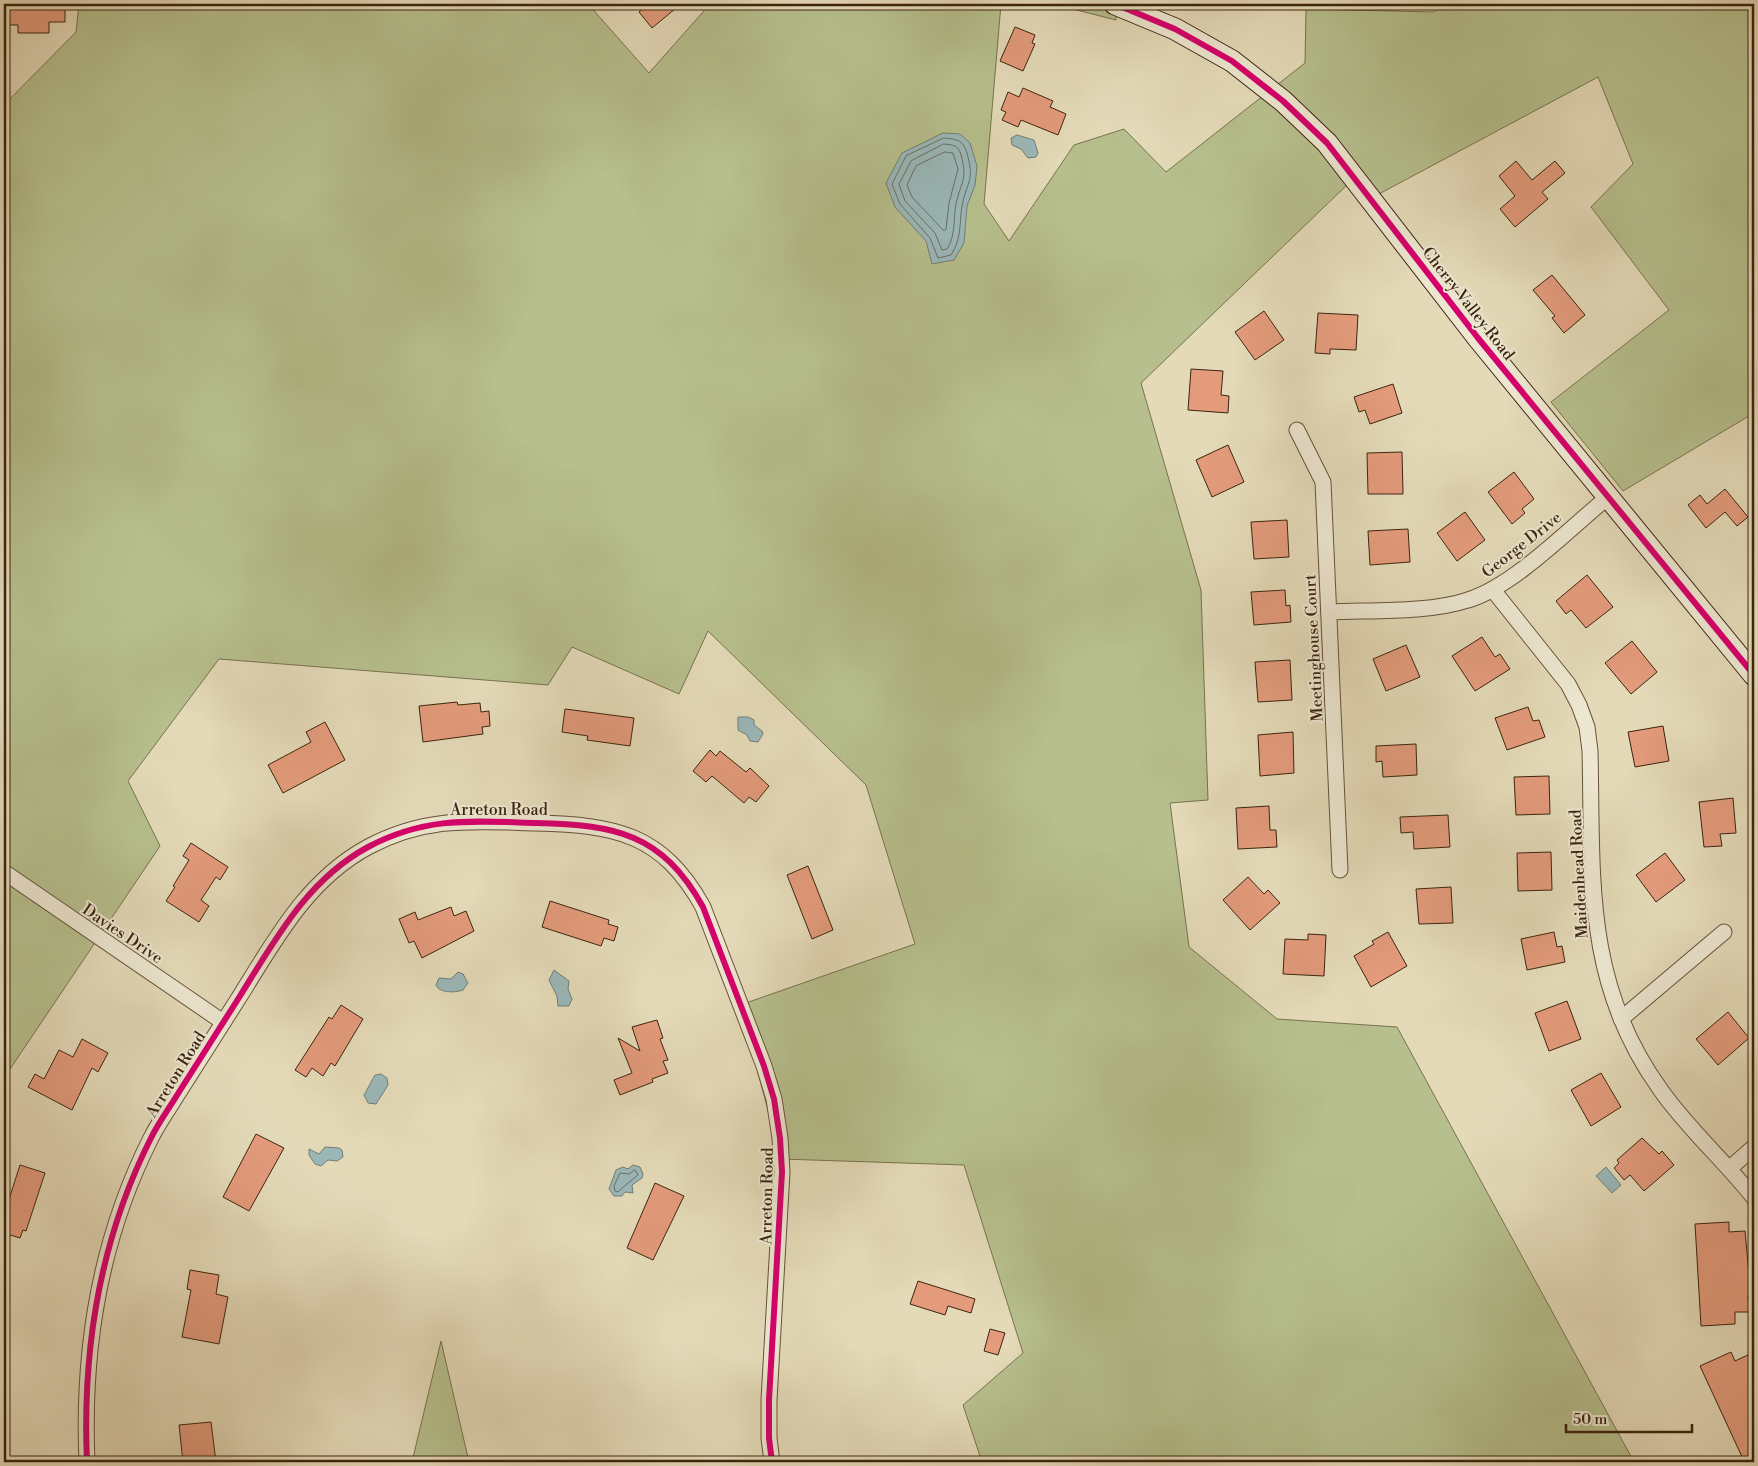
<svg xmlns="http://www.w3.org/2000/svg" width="1758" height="1466" font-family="'Libre Bodoni',serif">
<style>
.green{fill:#b6bf8d;stroke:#79724e}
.water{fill:#9ab8b9;stroke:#747d75}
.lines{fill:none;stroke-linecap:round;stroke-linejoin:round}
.shore{stroke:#6b6e64;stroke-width:1}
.building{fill:#e39b7c;stroke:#3c240e}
.street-casing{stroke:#665238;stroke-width:17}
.secondary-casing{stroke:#3c240e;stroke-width:23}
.street{stroke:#ede7d1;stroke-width:15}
.secondary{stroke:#ede7d1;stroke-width:21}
.cycleway-casing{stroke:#ede7d1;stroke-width:9}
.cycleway{stroke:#d6006c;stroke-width:6}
.labels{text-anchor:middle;stroke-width:4;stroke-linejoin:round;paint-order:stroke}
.street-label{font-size:16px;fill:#3c240e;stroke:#ede7d1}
</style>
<rect width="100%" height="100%" fill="#e4dab8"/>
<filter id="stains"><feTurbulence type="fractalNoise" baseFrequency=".004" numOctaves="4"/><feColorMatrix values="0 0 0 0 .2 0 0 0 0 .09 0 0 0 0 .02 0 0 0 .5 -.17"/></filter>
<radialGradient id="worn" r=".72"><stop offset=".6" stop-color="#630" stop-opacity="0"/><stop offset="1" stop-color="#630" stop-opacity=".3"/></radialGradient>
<g class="green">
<polygon points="79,4 588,4 649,73 710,4 1001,4 984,204 1009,241 1074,145 1124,129 1166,172 1305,63 1306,9 1434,12 1441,4 1754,4 1754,413 1623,491 1551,402 1669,310 1591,207 1633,164 1598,77 1364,202 1348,184 1141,383 1201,590 1208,800 1170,803 1189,947 1277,1019 1397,1027 1634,1462 982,1462 963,1405 1023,1353 964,1165 781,1159 740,1005 915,944 866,785 708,631 679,694 572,647 548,685 219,659 128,781 160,846 4,1078 4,105 76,32"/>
<polygon points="1053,4 1116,4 1116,20"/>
<polygon points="441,1341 469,1462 412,1462"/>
</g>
<g class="water">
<polygon points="943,133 960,134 970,143 977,166 975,185 967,206 964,243 954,260 932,264 926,241 895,207 886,183 902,153"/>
<polygon points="1017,135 1034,140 1038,153 1036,157 1028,158 1021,149 1012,145 1011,138"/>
<polygon points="738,717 748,717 754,720 754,725 762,731 763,734 758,742 750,741 747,735 738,730"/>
<polygon points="554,970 569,981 568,989 572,999 569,1006 558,1006 557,996 549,980"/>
<path d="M458 972 463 974 468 983 463 990C455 993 439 993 436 985L439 978 451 979Z"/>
<polygon points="381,1074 387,1078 388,1085 376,1104 368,1103 364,1095 375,1075"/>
<polygon points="325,1147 339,1148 342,1150 343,1157 337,1161 328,1160 321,1166 315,1164 309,1155 309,1149 319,1154"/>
<polygon points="633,1165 640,1167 643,1174 642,1178 632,1185 633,1193 625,1192 622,1196 614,1196 609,1189 616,1170 623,1167 628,1169"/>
<polygon points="1606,1167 1621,1185 1612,1193 1596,1176"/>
</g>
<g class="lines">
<g class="shore">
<path d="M944 138C957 139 963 140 967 153 975 182 967 180 962 206 959 225 962 238 951 255L938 258 930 238 900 204 892 184 906 156Z"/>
<path d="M944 144C954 145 958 145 961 155 968 180 961 181 956 204 953 220 956 235 947 249L942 250 935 233 905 201 899 184 911 161Z"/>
<polygon points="945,152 953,153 958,169 949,203 946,229 944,231 912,197 907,185 916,166"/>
<path d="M635 1170 638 1175C631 1181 625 1185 618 1192L615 1191 614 1186 620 1173 629 1174Z"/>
</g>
</g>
<g class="building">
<polygon points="5,4 49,4 49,6 65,7 65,22 49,22 49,33 18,33 18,25 5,25"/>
<polygon points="648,4 681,4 652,28 639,12"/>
<polygon points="1015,27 1035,35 1032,43 1035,44 1023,71 1000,61"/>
<polygon points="1023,88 1053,101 1050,107 1066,114 1058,135 1021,120 1018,127 1002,120 1006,112 1001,110 1008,92 1019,97"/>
<polygon points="1516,161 1532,180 1555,161 1565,173 1542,192 1548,199 1515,227 1500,209 1515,196 1499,176"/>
<polygon points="1552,275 1585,315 1564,333 1552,318 1555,316 1533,290"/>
<polygon points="1264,311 1284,340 1255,360 1235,332"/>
<polygon points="1318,313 1358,315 1356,350 1330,349 1330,354 1315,353"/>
<polygon points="1191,369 1223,371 1221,395 1229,396 1228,413 1188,410"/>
<polygon points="1393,384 1402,413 1370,424 1365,410 1359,412 1354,397"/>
<polygon points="1228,445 1244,482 1212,497 1196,460"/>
<polygon points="1402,452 1403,494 1368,494 1367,453"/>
<polygon points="1514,472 1534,499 1522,509 1525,513 1512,524 1488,492"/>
<polygon points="1725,489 1748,517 1737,526 1725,512 1706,528 1688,505 1700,495 1707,504"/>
<polygon points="1465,512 1485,540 1457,561 1437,533"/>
<polygon points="1287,520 1289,557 1254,559 1251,522"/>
<polygon points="1408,529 1410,562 1370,565 1368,531"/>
<polygon points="1587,575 1613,607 1586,628 1571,610 1566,614 1556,601"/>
<polygon points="1285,590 1286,606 1290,605 1291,622 1254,625 1251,592"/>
<polygon points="1482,637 1495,657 1500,654 1510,669 1475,691 1452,656"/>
<polygon points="1632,641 1657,672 1631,694 1605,663"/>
<polygon points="1406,645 1420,677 1386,691 1373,659"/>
<polygon points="1290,660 1292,700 1258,702 1255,662"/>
<polygon points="457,702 458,705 480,703 481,712 489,711 490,726 482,727 483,734 423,742 419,706"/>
<polygon points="1528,707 1533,721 1539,720 1545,737 1507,750 1495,718"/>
<polygon points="565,709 634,718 630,746 587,740 588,736 562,732"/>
<polygon points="325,722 345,760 283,793 268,765 311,742 306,732"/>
<polygon points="1663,726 1669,761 1635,767 1628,732"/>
<polygon points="1293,732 1294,773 1260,776 1258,735"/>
<polygon points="1416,744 1417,775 1383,777 1382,761 1376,762 1376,746"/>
<polygon points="710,750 716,756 720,751 746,772 750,768 769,786 756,802 749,797 744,803 712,776 706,782 693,771"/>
<polygon points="1549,776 1550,814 1516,815 1514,777"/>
<polygon points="1733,798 1736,833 1720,834 1722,846 1704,847 1699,802"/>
<polygon points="1269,806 1270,830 1276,830 1277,847 1238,849 1236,808"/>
<polygon points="1448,815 1450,847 1414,849 1413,832 1401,833 1400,817"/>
<polygon points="191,843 228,867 220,880 216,877 201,900 209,906 199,922 166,901 175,887 173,886 189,860 183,856"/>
<polygon points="1551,852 1552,890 1518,891 1517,853"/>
<polygon points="1665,853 1685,880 1656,902 1636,875"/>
<polygon points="808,866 833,930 812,939 787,875"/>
<polygon points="1248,877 1264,894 1268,890 1280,903 1250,930 1223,900"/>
<polygon points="1451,887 1453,923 1419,924 1416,889"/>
<polygon points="550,901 609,920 608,924 618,927 614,941 604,938 601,946 542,927"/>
<polygon points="451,907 454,916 466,911 474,931 422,958 414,941 409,943 399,919 415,912 418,920"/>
<polygon points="1388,932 1407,966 1371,987 1354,956 1374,944 1372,941"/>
<polygon points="1554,932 1557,947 1562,946 1565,962 1527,970 1521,939"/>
<polygon points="1308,934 1326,935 1324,976 1283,974 1285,939 1308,940"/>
<polygon points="1567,1001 1581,1039 1549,1051 1535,1013"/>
<polygon points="341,1005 363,1019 335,1066 331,1063 323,1076 312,1068 306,1077 295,1070 329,1017 332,1019"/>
<polygon points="1728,1012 1749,1038 1718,1065 1696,1039"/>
<polygon points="657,1020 663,1038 660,1039 668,1060 663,1061 668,1073 652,1079 653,1082 620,1095 614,1080 632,1073 618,1038 640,1051 632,1027"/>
<polygon points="82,1039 108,1053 98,1072 92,1068 72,1110 28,1087 35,1074 44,1079 59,1050 73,1057"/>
<polygon points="1601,1073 1621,1107 1591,1126 1571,1090"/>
<polygon points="256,1134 284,1148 249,1211 223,1197"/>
<polygon points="1642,1138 1659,1154 1662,1151 1674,1165 1644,1191 1630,1175 1624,1180 1614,1168 1619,1163 1617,1160"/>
<polygon points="20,1165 45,1173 26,1231 23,1230 20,1238 7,1234 9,1226 4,1224 4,1215"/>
<polygon points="655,1183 684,1196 653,1260 627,1248"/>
<polygon points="1729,1222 1729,1232 1745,1231 1751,1296 1748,1296 1749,1312 1735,1312 1735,1324 1701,1326 1695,1224"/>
<polygon points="190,1270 219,1275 216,1294 228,1297 219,1344 182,1337 191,1290 187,1289"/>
<polygon points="918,1281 975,1299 971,1313 948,1306 945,1315 910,1304"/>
<polygon points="990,1329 1005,1333 998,1355 984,1351"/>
<polygon points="1731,1352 1735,1361 1750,1354 1754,1364 1754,1454 1743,1459 1700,1366"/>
<polygon points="211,1422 216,1462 183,1462 179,1425"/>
</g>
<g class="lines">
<g class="street-casing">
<g id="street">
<polyline points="1297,430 1323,482 1340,870"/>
<path d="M1493 590 1568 684 1579 705 1587 727 1590 751C1593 875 1583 982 1660 1089 1687 1128 1724 1160 1754 1198"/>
<path d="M1329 612C1371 610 1429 613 1468 600 1514 586 1570 528 1608 497"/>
<polyline points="4,872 223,1022"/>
<polyline points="1621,1019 1724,932"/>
<polyline points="1730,1168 1754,1147"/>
<path d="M87 1462C82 1350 100 1239 151 1138 159 1122 170 1107 179 1092 199 1060 220 1028 240 996 275 940 307 880 368 847 426 816 473 821 536 823 615 825 662 833 703 907L764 1066 774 1099 780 1138 782 1172 769 1400V1438L772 1462"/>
</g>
</g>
<g class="secondary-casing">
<polyline id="secondary" points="1115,4 1175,29 1232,61 1283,101 1327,143 1478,338 1754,675"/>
</g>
<use href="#street" class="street"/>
<use href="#secondary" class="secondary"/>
<g class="cycleway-casing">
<g id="cycleway">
<polyline points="1115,4 1175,29 1232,61 1283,101 1327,143 1478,338 1754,675"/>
<path d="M87 1462C82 1350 100 1239 151 1138 159 1122 170 1107 179 1092 199 1060 220 1028 240 996 275 940 307 880 368 847 426 816 473 821 536 823 615 825 662 833 703 907L764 1066 774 1099 780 1138 782 1172 769 1400V1438L772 1462"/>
</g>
</g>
<use href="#cycleway" class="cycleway"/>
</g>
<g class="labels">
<g class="street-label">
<text transform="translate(1469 303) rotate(52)" y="6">Cherry Valley Road</text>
<text transform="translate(1521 544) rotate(-38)" y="6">George Drive</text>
<text transform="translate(1313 648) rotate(-93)" y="6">Meetinghouse Court</text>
<text x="499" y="815">Arreton Road</text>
<text transform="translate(1578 874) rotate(-93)" y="6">Maidenhead Road</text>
<text transform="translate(123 933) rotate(34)" y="6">Davies Drive</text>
<text transform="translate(175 1074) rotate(-58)" y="6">Arreton Road</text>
<text transform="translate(766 1196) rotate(-89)" y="6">Arreton Road</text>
</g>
</g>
<rect width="1758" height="1466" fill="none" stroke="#e4dab8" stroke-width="20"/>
<rect x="5" y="5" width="1748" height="1456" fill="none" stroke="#3c240e" stroke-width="2.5"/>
<rect x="10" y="10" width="1738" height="1446" fill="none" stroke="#3c240e"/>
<path d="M1566 1424v8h126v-8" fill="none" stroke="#3c240e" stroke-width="2.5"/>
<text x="1573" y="1424" font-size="15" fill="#3c240e" stroke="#ede7d1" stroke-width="4" paint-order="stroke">50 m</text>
<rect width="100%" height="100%" filter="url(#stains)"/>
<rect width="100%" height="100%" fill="url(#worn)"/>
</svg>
